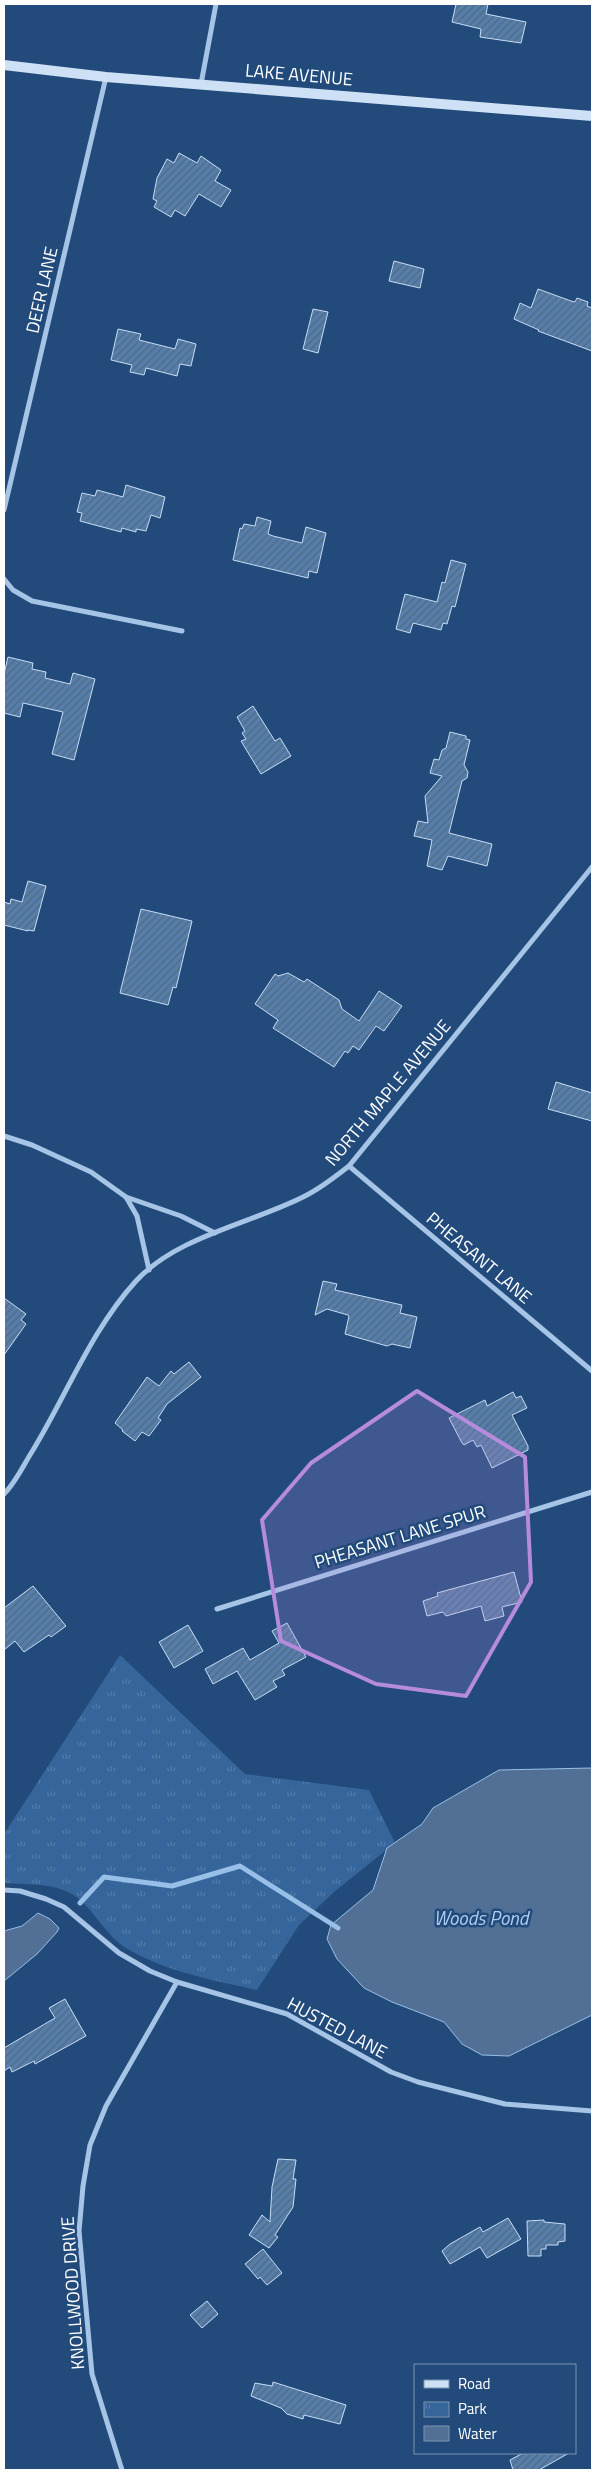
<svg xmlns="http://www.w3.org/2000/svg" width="596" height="2474" font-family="'Titillium Web',sans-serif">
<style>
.park{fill:url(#park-tufts)}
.water{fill:#527095;stroke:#98bfe7}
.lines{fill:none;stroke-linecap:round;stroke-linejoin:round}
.stream{stroke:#98bfe7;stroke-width:5}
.building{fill:url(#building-hatch);stroke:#c8ddf5}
.street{stroke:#a5c4e6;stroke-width:5}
.secondary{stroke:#cee0f5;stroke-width:10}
.marked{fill:#b68bdc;fill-opacity:0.2;stroke:#b68bdc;stroke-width:4;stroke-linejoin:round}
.labels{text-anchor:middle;stroke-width:5;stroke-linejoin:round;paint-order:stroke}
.street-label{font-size:18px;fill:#fff;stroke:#224b7c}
.water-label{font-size:19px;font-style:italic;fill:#b0cdee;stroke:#224b7c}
</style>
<defs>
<pattern id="park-tufts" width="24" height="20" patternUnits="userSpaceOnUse" patternTransform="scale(1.25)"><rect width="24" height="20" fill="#35659a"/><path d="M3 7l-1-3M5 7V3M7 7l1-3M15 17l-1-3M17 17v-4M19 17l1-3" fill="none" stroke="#537ca9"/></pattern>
<pattern id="building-hatch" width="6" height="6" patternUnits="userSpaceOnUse" patternTransform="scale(1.25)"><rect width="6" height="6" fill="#567eab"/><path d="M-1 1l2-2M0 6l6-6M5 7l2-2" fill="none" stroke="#526880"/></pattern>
</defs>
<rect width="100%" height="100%" fill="#224b7c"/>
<path class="park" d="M120 1655 245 1774 369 1790 395 1843 334 1892 299 1925 257 1990C212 1980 166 1972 126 1948 104 1934 94 1909 75 1896 54 1882 27 1885 4 1883V1834Z"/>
<g class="water">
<polygon points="592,1768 592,2015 509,2056 482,2055 462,2044 444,2022 392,2002 364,1988 337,1959 327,1939 331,1925 373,1890 387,1848 422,1824 433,1808 499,1770"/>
<polygon points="38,1913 50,1919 59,1928 57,1932 37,1954 4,1981 4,1931 22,1926"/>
</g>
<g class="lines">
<polyline class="stream" points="80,1903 104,1877 172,1886 240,1866 338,1928"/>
</g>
<g class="building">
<polygon points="456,4 488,4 486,14 526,22 521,43 480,37 481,29 452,22"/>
<polygon points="179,153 197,163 201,156 221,170 215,181 231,190 221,207 199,194 185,216 175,210 171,217 154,207 157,201 153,199 157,178 167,159 174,163"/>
<polygon points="394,261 424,269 420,288 389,281"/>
<polygon points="538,289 571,301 575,302 577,298 588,302 587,306 592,308 592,351 538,331 539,330 514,319 520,303 531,308"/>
<polygon points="313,309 328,312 318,353 303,349"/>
<polygon points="118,329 141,334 139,340 175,349 178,339 196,344 191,366 180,364 177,376 146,368 144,375 130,372 132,365 111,360"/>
<polygon points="126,485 165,497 160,518 151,515 146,531 136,529 136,532 122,528 121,532 80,521 82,513 77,512 82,493 95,496 97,490 123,497"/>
<polygon points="257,517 271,521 268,534 273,536 302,543 306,527 326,533 317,573 309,571 308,578 233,560 240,528 242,529 244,524 255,526"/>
<polygon points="451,560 466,564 455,607 452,606 447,624 443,623 441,630 413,623 410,633 396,629 405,594 437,602 442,582 445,583"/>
<polygon points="8,657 33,663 32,669 46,672 45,678 70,684 73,673 95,679 74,760 52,754 63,712 23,703 20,717 4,713 4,674"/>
<polygon points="253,706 275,741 280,738 291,756 261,774 241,741 246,739 242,733 245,731 237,717"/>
<polygon points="450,732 466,736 466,739 470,740 464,765 468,772 467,778 462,781 449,833 492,844 487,866 448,856 442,870 427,866 432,840 414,836 418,821 428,823 425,796 442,776 430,773 434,759 439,760 442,750 446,748"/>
<polygon points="28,881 46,886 34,931 28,930 28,931 4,925 4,902 10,904 11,899 22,902"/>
<polygon points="141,909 192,921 176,988 173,987 168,1005 120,993"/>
<polygon points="288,973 304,982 307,979 339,1000 342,1009 359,1021 379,991 402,1006 384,1031 376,1026 359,1050 353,1046 348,1053 345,1051 334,1067 273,1028 278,1020 255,1004 275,974 278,976"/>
<polygon points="556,1082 592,1093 592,1121 548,1109"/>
<polygon points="323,1281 337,1284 335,1290 402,1305 400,1313 417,1317 410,1348 392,1344 387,1346 345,1334 349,1316 348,1315 327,1309 315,1315"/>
<polygon points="4,1298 26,1314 21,1320 26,1324 4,1355"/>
<polygon points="189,1362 201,1377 167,1404 158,1418 161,1420 149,1436 142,1432 135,1441 122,1431 123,1430 115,1423 147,1377 159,1386 171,1371 174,1374"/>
<polygon points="513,1392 516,1398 521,1396 527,1408 512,1415 528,1446 528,1450 492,1468 481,1445 477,1447 473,1440 464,1445 462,1443 449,1418 485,1400 487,1406"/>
<polygon points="514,1572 522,1602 502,1607 504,1616 485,1621 481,1606 446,1616 443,1612 427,1616 423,1601 438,1596 437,1593"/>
<polygon points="33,1586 66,1626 51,1637 49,1635 24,1652 15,1641 4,1650 4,1608"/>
<polygon points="287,1623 306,1657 282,1670 285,1675 273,1681 277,1687 255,1700 237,1671 213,1684 205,1669 243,1648 250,1660 279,1643 272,1631"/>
<polygon points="188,1625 203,1651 174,1668 159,1642"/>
<polygon points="65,1999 86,2036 35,2064 34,2061 12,2072 10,2067 4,2071 4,2048 55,2018 49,2008"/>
<polygon points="278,2159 296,2160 293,2179 296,2179 293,2207 275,2235 278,2237 269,2248 249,2235 262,2215 270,2222 272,2187"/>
<polygon points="508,2218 521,2239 487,2258 480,2247 450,2264 442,2251 450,2244 480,2227 483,2232"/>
<polygon points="544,2220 544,2222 565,2224 565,2241 558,2242 558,2245 546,2245 546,2249 541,2249 541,2256 528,2256 527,2221"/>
<polygon points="263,2249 282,2273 267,2285 260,2277 258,2279 245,2264"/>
<polygon points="207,2301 218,2314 202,2328 190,2315"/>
<polygon points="273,2382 346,2405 340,2424 304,2415 303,2419 287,2414 281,2408 251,2396 255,2383 272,2386"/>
<polygon points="523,2453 569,2453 539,2470 513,2470 510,2460"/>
</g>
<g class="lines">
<g class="street">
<polyline points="201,84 216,4"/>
<polyline points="4,510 106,77"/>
<polyline points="4,579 13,590 32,601 182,631"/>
<polyline points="4,1136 32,1145 91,1172 126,1197 137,1216 149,1270"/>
<polyline points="349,1166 592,1371"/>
<polyline points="126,1197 181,1216 215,1233"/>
<path d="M4 1494C16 1482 24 1464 33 1450 67 1394 92 1329 136 1281 177 1236 253 1223 305 1196 321 1188 335 1177 349 1166L592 867"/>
<polyline points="217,1609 592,1492"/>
<polyline points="4,1890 20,1891 46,1899 64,1907 119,1953 150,1971 177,1982 287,2014 391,2072 418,2082 505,2104 592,2111"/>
<polyline points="122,2470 92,2374 79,2231 83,2186 90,2145 106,2106 177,1982"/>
</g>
<polyline class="secondary" points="4,65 106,77 592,116"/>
</g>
<path class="marked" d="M417 1391 525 1457 531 1582 466 1696 376 1684 281 1641 262 1520 311 1463Z"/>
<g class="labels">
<g class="street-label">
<text transform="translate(299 75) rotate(5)" y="6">LAKE AVENUE</text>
<text transform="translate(42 290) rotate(-77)" y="6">DEER LANE</text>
<text transform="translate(388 1093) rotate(-50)" y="6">NORTH MAPLE AVENUE</text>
<text transform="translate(479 1258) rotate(40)" y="6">PHEASANT LANE</text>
<text transform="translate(400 1537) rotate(-17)" y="6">PHEASANT LANE SPUR</text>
<text transform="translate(337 2028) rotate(28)" y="6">HUSTED LANE</text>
<text transform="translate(73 2293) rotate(-94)" y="6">KNOLLWOOD DRIVE</text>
</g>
<g class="water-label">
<text x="481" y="1925">Woods Pond</text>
</g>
</g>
<rect width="596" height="2474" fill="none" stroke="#ffffff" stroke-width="10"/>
<rect x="414" y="2364" width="162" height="90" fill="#224b7c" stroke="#7a93b0"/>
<rect x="424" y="2380" width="25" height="8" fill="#cee0f5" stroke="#7a93b0"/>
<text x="458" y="2389" font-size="15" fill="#ffffff">Road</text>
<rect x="424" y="2402" width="25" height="15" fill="url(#park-tufts)" stroke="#7a93b0"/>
<text x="458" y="2414" font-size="15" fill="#ffffff">Park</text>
<rect x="424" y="2426" width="25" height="15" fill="#527095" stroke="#7a93b0"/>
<text x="458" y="2439" font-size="15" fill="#ffffff">Water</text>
</svg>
